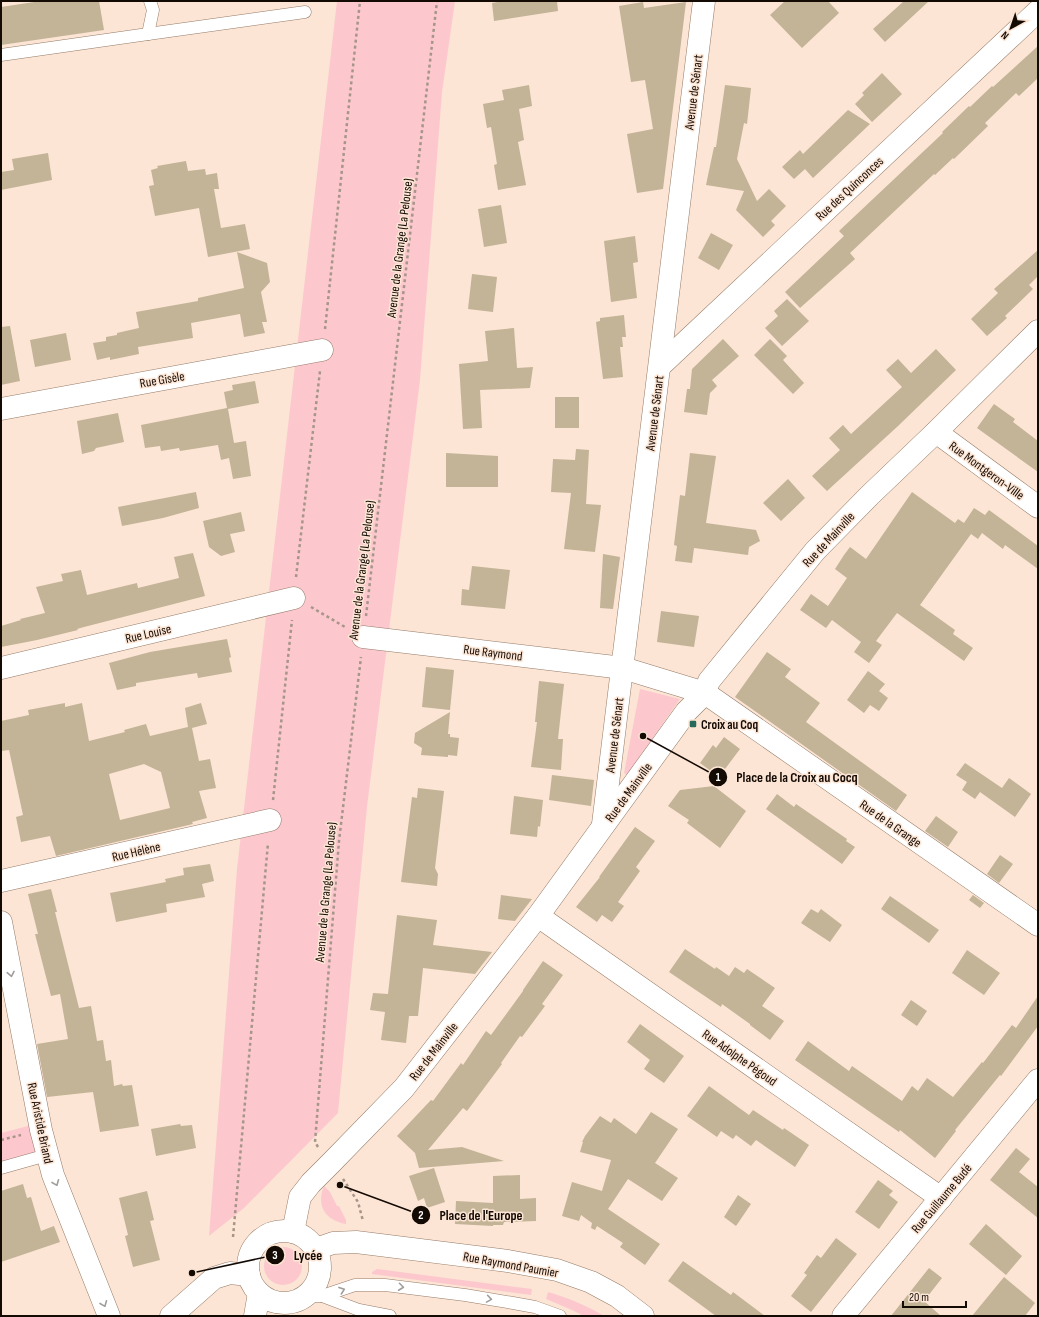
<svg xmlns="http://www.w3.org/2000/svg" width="1039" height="1317" font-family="'Sofia Sans Condensed',sans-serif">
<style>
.green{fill:#fcc8ce}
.building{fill:#c3b397;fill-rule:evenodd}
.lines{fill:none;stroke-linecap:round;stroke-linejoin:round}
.lane-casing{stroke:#957b68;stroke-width:13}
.street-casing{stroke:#957b68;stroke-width:23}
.path{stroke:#a69588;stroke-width:2.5;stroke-dasharray:3 3;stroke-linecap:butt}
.lane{stroke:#fff;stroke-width:12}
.street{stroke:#fff;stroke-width:22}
.oneway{stroke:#a19d9b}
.poi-dot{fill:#296b5b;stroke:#fce5d4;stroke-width:1.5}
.labels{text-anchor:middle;stroke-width:3;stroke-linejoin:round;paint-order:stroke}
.street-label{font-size:13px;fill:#130a04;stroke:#fce5d4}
.poi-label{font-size:13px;font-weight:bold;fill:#130a04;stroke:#fce5d4;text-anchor:start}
.leader{fill:none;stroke:#130a04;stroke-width:1.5}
.callout-dot{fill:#130a04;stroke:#fce5d4;stroke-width:1.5}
.mark-label{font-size:12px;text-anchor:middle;font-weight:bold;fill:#fff}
.callout-label{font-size:14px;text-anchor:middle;font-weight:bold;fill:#130a04;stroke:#fce5d4;stroke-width:3;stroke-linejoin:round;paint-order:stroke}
</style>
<rect width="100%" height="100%" fill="#fce5d4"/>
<g class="green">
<polygon points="337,1 455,1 442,92 420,380 367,807 338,1113 244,1208 209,1236 237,869"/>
<polygon points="640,689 680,699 627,775 624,773"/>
<polygon points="32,1125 38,1153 1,1164 1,1133"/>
<path d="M324 1186 330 1192 337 1206H339L346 1220V1224C325 1220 316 1206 324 1186Z"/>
<circle cx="283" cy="1266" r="19"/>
<polygon points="377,1269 532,1289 531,1295 372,1274 372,1272"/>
<path d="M548 1292C568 1298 586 1305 604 1316H584L572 1310 546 1299Z"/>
</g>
<g class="building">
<polygon points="41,1 99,1 104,30 1,45 1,7"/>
<polygon points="503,1 557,1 558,11 494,21 492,3"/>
<polygon points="785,1 828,1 839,13 802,48 770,15"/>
<polygon points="904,1 929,1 885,42 873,29"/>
<polygon points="643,2 644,8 686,2 663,189 637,193 627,134 653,129 645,80 631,82 619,6"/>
<polygon points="1038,46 1038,78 1019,96 1016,93 985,123 988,126 954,159 953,158 935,175 934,174 850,253 855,259 800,308 785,292 844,236 839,231 943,133 942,132 969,106 970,107 992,86 993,87"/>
<polygon points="882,73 902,94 872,122 855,104 864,95 862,93"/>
<polygon points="529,85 532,106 519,109 524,140 518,142 526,185 498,190 494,165 497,164 491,127 487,128 483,104 504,100 502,90"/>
<polygon points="725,85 751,88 747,124 744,123 737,159 757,201 769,189 786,206 771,221 775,225 763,237 736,210 744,191 706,185 714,147 716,147"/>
<polygon points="848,110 870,124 813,178 805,169 794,179 782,167 800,150 803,154"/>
<polygon points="48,153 52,180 1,190 1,172 14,170 12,159"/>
<polygon points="186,161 188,171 205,169 206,175 217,173 219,189 214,189 221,228 245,224 250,249 208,257 199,208 155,216 149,186 154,185 151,170 158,168 157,166"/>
<polygon points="501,205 507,243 484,247 478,209"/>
<polygon points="711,233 733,245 719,270 698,258"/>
<polygon points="635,236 638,262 633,263 637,298 611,302 604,241"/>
<polygon points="1038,250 1038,276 1029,285 1033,289 1005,316 1007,318 987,336 971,319 998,293 994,289"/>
<polygon points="237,252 267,263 270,282 261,292 267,322 262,322 265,333 244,337 240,314 191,323 193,338 138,347 139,354 110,360 110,357 97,360 93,343 106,341 106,337 117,335 117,333 139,328 136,312 198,301 198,298 244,288"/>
<polygon points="472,274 497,277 493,312 468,309"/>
<polygon points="787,299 809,321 782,346 765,328 778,316 774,311"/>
<polygon points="624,315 626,337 622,337 623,347 620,347 623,377 603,379 596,322 600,321 600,318"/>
<polygon points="10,326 20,381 1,385 1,327"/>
<polygon points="514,328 517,368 533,367 530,388 480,390 482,428 463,429 459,364 488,361 485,331"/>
<polygon points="66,333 71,360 35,367 30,340"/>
<polygon points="723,339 739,356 712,380 717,386 710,393 707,415 684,412 687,389 690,389 692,369"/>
<polygon points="770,339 787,356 783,360 804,383 793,394 754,355"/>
<polygon points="936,349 956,370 898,426 827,491 812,476 840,450 829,438 843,425 851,434 902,387 886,370 898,359 911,373"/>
<polygon points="255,381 259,403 228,409 234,443 246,441 251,476 233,479 229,458 221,460 218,445 180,451 179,448 161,451 160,446 145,448 141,425 227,408 224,392 233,390 232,385"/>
<rect x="555" y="397" width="24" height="31"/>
<polygon points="994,404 1015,419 1013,422 1038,441 1038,472 977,428"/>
<polygon points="118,413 124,442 96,448 94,451 82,454 77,421"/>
<polygon points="576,449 589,450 586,504 601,505 595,552 564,549 571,493 551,492 553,459 575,460"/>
<polygon points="446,453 498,456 498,487 446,487"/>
<polygon points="690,453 716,456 706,523 756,530 760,541 749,547 748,555 694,548 692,563 675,561 677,546 674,545 680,495 685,496"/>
<polygon points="788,479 805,498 781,521 763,503"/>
<polygon points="196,492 199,508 163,518 122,526 118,507"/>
<polygon points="912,492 955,523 958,519 964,523 974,508 985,515 989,510 1038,546 1038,569 1005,545 1003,549 982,533 978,539 971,534 920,605 955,630 953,634 973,648 964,661 897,613 876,641 882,645 869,663 854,652 861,642 832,620 826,628 800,610 811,594 828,606 847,578 835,569 844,555 850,547 866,559"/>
<polygon points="241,512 245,531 230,534 235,552 221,556 209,547 203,521"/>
<polygon points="193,553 205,596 84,627 77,629 78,630 37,640 1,647 1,626 21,620 20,619 45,613 36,587 63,581 61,574 81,570 87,595 137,583 138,588 179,578 174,557"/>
<polygon points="603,554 620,557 613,609 600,608"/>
<polygon points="472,566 510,570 505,609 461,605 462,589 469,590"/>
<polygon points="661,611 699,616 694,647 657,642"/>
<polygon points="227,639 231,657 229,658 232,672 198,678 197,673 136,683 136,686 117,690 109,663 150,652"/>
<polygon points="767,652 791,669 785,677 820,703 806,722 907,795 896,811 735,697"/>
<polygon points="426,667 454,670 450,710 422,707"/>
<polygon points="868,671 885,684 879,691 888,698 879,711 870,705 864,713 847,700"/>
<polygon points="539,681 564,684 558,739 563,739 561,770 531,767 537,722 535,722"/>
<path d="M65 703V707L82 703 89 741 125 732 124 730 146 724 150 736 188 727 185 708 201 703 207 724 192 728 199 761 210 759 216 788 199 791 207 818 192 822 193 824 56 856 50 836 21 842 16 817 23 815 9 750 1 751V721L29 715 28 710ZM144 764 161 772 170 808 120 820 109 774Z"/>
<polygon points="450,712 448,734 450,734 450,737 459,738 457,756 448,755 448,757 421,755 422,748 414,743 415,733"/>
<polygon points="724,737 740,749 719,777 700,763 713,745 716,748"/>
<polygon points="965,763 1002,788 1009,778 1031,794 1015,817 980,792 975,799 962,790 967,782 956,775"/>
<polygon points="552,775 594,780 591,806 549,800"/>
<polygon points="714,786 746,811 720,848 687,823 689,820 668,806 680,790"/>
<polygon points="418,788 444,791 435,868 438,874 437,886 401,882 412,797 417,798"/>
<polygon points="777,794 794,807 796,804 847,839 846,841 855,847 842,864 766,809"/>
<polygon points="514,796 543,800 540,827 538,826 537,837 510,834"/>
<polygon points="936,816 958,832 948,847 925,831"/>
<polygon points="635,827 655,841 636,867 640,871 618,902 624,906 612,922 602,915 597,922 576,907 600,877 599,877"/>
<polygon points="1000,855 1013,864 999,883 987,874"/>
<polygon points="210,864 214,881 202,884 205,897 166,904 167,912 116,922 110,893 166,882 165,879 184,875 183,868"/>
<polygon points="51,889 57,912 55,912 79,1008 91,1006 97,1041 103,1040 106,1061 111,1060 114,1086 122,1084 123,1086 132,1085 139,1126 100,1132 93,1092 47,1097 37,1044 68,1039 60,994 51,996 45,973 35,934 38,934 28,894"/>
<polygon points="501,895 532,899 515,921 498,919"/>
<polygon points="973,895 984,903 980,908 969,900"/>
<polygon points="890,896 939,930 929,943 881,909"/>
<polygon points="811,909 818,913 821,909 842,925 830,942 801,923"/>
<polygon points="397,915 437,920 433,945 492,952 475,974 423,968 418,1016 409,1016 406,1043 381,1040 385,1012 370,1010 373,993 388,994"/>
<polygon points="685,949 715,969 716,967 729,976 735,967 744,973 747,969 775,988 762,1006 784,1021 770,1040 750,1025 750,1024 722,1004 721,1007 669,972"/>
<polygon points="967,950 1000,973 984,995 952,973"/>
<polygon points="543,961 563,975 542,1004 545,1006 522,1037 520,1036 501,1063 502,1064 467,1111 463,1108 428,1150 462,1147 504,1161 419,1168 415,1153 397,1136 431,1100 433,1101 461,1063 463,1065 486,1031 491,1035 523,991 523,990"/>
<polygon points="1038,996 1038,1026 1001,1076 1000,1075 955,1130 956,1131 935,1158 900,1130 899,1132 795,1060 808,1041 849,1071 852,1066 902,1101 912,1086 918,1091 927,1078 953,1097 982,1062 983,1063 1012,1025 1016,1028"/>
<polygon points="911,1000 927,1011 917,1026 901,1015"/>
<polygon points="640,1024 684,1056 664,1083 644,1069 650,1060 627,1042"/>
<polygon points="709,1086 749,1115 753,1110 783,1130 784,1128 809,1145 795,1167 756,1140 751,1146 736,1135 733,1139 721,1131 717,1137 687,1116"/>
<polygon points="651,1112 678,1129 655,1163 678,1178 662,1201 628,1179 608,1209 660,1244 645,1265 620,1247 623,1243 597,1226 595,1230 591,1228 592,1223 581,1215 579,1221 562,1216 572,1182 602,1191 611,1160 580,1152 583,1142 582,1142 585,1136 600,1116 611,1123 614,1118 636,1134"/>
<polygon points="180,1124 181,1126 192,1125 196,1148 156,1156 151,1129"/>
<polygon points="1016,1148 1030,1159 1019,1172 1038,1187 1038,1218 990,1180"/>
<polygon points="434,1168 445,1202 427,1208 424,1198 418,1201 409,1176"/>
<polygon points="520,1175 520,1199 536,1198 536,1221 504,1222 503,1225 493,1225 493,1226 455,1224 456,1201 493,1203 493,1176"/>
<polygon points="878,1180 893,1191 889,1195 898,1202 879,1229 855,1212"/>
<polygon points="23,1184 27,1198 31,1197 41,1231 54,1226 60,1242 1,1262 1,1191"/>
<polygon points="147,1191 154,1220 150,1221 160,1260 133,1267 125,1236 128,1235 119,1198"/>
<polygon points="738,1195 751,1204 736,1226 724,1217"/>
<polygon points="986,1224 1022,1256 1006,1275 969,1244"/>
<polygon points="836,1238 857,1254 811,1312 791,1296 807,1275 804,1273 817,1255 821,1258"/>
<polygon points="683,1261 731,1295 733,1292 765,1316 716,1316 668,1281"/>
<polygon points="929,1268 942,1278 924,1301 941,1316 891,1316"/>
<polygon points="1004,1277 1035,1303 1025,1316 972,1316"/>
</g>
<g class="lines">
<g class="lane-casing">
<g id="lane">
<polyline points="148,34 305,12"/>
<polyline points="1,55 148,34 153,10 150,1"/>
<polyline points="1,1168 47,1155"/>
<polyline points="306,1296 322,1296 359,1310 390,1316"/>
<polyline points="322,1296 355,1285 385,1285 465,1295 513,1303 535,1307 560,1316"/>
</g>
</g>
<g class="street-casing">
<g id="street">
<polyline points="660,366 1038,11"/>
<polyline points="1,409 322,350"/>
<polyline points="936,432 1038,507"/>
<polyline points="363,637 623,668 705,693 1038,925"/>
<polyline points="1,668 294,598"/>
<polyline points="603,824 704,1"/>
<polyline points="1,881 270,820"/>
<polyline points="538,916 941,1198"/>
<polyline points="1,922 41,1130 53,1175 109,1316"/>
<circle cx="284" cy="1267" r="36"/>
<polyline points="293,1232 300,1197 311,1183 331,1163 404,1088 538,916 686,712 705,693 709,681 815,551 870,495 936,432 1038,331"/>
<polyline points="316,1249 333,1243 356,1242 508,1261 557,1270 591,1282 617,1296 643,1316"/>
<polyline points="171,1316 214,1278 230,1273 249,1275"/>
<polyline points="255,1316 259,1293"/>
<polyline points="843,1316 1038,1080"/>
</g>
</g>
<g class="path">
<polyline points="325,329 360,1"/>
<polyline points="296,577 320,371"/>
<polyline points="311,607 345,627"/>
<polyline points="366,616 437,1"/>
<polyline points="273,800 292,620"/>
<polyline points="1,1140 21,1135"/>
<polyline points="318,1147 315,1142 339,841 361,657"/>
<polyline points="343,1179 358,1202 363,1221"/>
<polyline points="233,1237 268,843"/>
</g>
<use href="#lane" class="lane"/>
<use href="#street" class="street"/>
</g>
<defs><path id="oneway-chevron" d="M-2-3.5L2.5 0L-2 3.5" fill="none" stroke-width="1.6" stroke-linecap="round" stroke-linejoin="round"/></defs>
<g class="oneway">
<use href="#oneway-chevron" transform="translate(11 974) rotate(79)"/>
<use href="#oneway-chevron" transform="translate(56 1183) rotate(68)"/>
<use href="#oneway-chevron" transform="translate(401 1287) rotate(7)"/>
<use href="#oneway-chevron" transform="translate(342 1290) rotate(-20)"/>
<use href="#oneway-chevron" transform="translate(489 1299) rotate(9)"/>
<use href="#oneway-chevron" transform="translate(104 1304) rotate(68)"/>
</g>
<rect class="poi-dot" x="689" y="720" width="8" height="8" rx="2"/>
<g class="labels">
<g class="street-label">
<text transform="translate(693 92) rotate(-83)" y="5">Avenue de Sénart</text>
<text transform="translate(849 188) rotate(-43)" y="5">Rue des Quinconces</text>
<text transform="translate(399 248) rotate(-83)" y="5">Avenue de la Grange (La Pelouse)</text>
<text transform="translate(162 379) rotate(-10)" y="5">Rue Gisèle</text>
<text transform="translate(654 413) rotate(-83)" y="5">Avenue de Sénart</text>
<text transform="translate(987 470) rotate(36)" y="5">Rue Montgeron-Ville</text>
<text transform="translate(828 539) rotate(-47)" y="5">Rue de Mainville</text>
<text transform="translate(361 570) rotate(-83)" y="5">Avenue de la Grange (La Pelouse)</text>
<text transform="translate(148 633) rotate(-13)" y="5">Rue Louise</text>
<text transform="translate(493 652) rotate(7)" y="5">Rue Raymond</text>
<text transform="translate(614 735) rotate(-83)" y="5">Avenue de Sénart</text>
<text transform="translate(628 792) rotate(-54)" y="5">Rue de Mainville</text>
<text transform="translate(891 823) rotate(35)" y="5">Rue de la Grange</text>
<text transform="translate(136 851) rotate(-13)" y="5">Rue Hélène</text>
<text transform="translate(325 892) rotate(-85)" y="5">Avenue de la Grange (La Pelouse)</text>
<text transform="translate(433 1051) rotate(-52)" y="5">Rue de Mainville</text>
<text transform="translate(740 1057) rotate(35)" y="5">Rue Adolphe Pégoud</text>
<text transform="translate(41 1123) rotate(78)" y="5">Rue Aristide Briand</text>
<text transform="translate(941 1198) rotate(-50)" y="5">Rue Guillaume Budé</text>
<text transform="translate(511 1264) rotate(10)" y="5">Rue Raymond Paumier</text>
</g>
<g class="poi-label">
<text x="701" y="729">Croix au Coq</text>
</g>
</g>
<path class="leader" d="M643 736L718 777M340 1185L421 1215M192 1273L275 1255"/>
<g class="callout-dot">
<circle cx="643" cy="736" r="4"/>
<circle cx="340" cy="1185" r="4"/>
<circle cx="192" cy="1273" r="4"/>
<circle cx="718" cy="777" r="10"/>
<circle cx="421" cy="1215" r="10"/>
<circle cx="275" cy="1255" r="10"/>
</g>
<g class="mark-label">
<text x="718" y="781">1</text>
<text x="421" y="1219">2</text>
<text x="275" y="1259">3</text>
</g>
<g class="callout-label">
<text x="797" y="782">Place de la Croix au Cocq</text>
<text x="481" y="1220">Place de l'Europe</text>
<text x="308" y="1260">Lycée</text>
</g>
<rect width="1039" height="1317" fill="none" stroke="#130a04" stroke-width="4"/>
<g transform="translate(1011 28) rotate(220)" stroke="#fce5d4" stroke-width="3" paint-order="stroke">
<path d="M0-3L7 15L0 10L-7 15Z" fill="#130a04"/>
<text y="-6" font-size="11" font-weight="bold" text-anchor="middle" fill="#130a04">N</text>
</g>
<path d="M903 1301v6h63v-6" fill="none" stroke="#130a04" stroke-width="2"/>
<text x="909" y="1301" font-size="12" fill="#130a04" stroke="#fce5d4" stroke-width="3" paint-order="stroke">20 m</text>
</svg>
